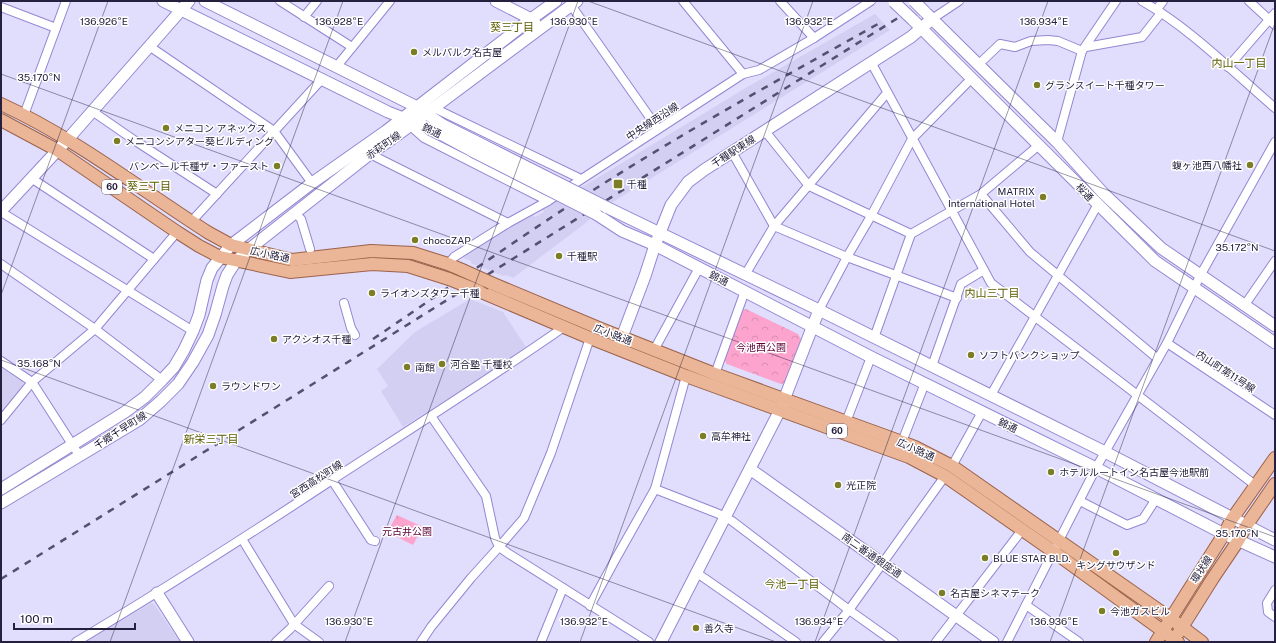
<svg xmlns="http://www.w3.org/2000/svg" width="1276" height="643" font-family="'Public Sans','Noto Sans JP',sans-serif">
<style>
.built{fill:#d3cff2}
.park{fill:url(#park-crowns)}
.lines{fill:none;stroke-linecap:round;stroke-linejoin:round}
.street-casing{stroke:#9387d2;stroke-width:10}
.secondary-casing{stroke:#9387d2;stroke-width:13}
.primary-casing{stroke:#9c624a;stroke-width:14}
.street{stroke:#fff;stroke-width:8}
.secondary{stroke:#fff;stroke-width:11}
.primary{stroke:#eab697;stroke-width:12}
.rail{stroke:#55506f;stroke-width:2.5;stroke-dasharray:7 7;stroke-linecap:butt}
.secondary-bridge-casing{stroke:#9387d2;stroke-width:13;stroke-linecap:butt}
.primary-bridge-casing{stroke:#9c624a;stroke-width:14;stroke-linecap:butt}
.secondary-bridge{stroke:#fff;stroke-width:11}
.primary-bridge{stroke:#eab697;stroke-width:12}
.ticks{fill:none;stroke:#25203e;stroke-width:1;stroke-opacity:0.45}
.poi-dot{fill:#7c7e27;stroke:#fff;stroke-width:1.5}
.labels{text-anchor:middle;stroke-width:3;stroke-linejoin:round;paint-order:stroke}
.shield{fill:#fff;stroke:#666378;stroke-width:1}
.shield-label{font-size:9px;font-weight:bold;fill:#25203e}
.poi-label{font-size:10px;fill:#25203e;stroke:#fff;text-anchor:start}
.street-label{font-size:10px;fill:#25203e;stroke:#fff}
.park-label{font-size:10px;fill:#5c0139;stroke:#fff}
.neighbourhood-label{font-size:11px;fill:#5b5c01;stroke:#fff}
.ticks-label{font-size:10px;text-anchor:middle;fill:#25203e;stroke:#fff;stroke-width:3;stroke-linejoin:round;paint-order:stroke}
</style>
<defs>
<pattern id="park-crowns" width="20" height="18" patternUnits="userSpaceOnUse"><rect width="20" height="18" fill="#fca4cd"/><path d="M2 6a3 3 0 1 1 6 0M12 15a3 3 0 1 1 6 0" fill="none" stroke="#d88db1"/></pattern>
</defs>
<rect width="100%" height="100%" fill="#e0ddfd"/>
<g class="built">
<polygon points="875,14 890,30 613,202 513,278 506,275 503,276 471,263 471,261 462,257 532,214 535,217 544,212 542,209 589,183 744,89"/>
<polygon points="470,299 503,312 526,347 464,389 403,427 381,391 388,386 377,369 415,332"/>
<polygon points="1,366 23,381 23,386 1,413"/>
<polygon points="151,603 154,604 180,642 86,642"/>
</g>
<g class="park">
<polygon points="746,309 798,334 801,339 785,383 781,384 727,364 724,359 743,310"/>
<polygon points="397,515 423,527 413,545 387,532"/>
</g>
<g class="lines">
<g class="street-casing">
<g id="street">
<polyline points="280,1 352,47"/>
<polyline points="683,1 743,74"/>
<polyline points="780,1 814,38"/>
<path d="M1142 1C1190 28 1233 72 1275 108"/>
<polyline points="1249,1 1275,25"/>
<polyline points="571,5 658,129"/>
<polyline points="1,7 56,28"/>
<polyline points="1157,9 1163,1"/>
<polyline points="304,17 317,1"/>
<polyline points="932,19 959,1"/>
<polyline points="149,46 274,131 312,183"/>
<polyline points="1086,47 1142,37 1161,13"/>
<polyline points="871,62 991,283 1255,485"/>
<polyline points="979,64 1000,44 1015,47 1031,41 1048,40 1058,41 1082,51"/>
<polyline points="337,66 390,1"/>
<polyline points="1228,67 1275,13"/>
<polyline points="430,107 434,108 581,179"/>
<polyline points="92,111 134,140 217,194"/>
<polyline points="24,115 66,1"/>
<polyline points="406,122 424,138 548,201"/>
<polyline points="765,131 809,186 911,234"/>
<polyline points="1057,142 1082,51 1116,1"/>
<polyline points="732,152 774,226 847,257 957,298"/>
<polyline points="370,154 508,223"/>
<polyline points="31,178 154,259"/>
<polyline points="981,194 1030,252 1158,359"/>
<polyline points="1,212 193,331"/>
<polyline points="295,213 301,219 310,249"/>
<polyline points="191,222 322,79"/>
<polyline points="1,264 95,329 162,380"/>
<polyline points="448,264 454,257 508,223 548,201 743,74 759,70 814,38 871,1"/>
<polyline points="745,275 774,226 887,93"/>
<polyline points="344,303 351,328 355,335"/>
<polyline points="1244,306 1275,261"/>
<polyline points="819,310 847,257 871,216 912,139 971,79"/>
<polyline points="874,338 911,234 981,194 1039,145"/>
<polyline points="1167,343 1275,415"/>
<polyline points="654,350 699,268"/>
<polyline points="1,361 32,382 79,455"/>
<polyline points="932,366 961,284 984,270"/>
<polyline points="715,374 745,291"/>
<polyline points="991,395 1098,204"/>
<polyline points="431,416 486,496 495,538 499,547 509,554 649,642"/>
<polyline points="1,420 32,382 95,329 177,232"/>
<polyline points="846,422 871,357"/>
<polyline points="902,442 925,383"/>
<polyline points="952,466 982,412"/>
<polyline points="332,480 371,540 375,541"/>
<polyline points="655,489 719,514 732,521 849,610 894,642"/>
<polyline points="1080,501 1127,525 1143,519 1156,499"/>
<polyline points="242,539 294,624 319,642"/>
<polyline points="697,573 796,642"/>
<polyline points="1275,590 1267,603 1268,612 1275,617"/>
<polyline points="1026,605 1079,642"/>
<polyline points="590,606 615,560 655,489 686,376"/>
<path d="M76 642C163 590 247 536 332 480 409 430 488 380 564 327"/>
<polyline points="276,642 290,629 329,586"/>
<polyline points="421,642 431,627 471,578 499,547 524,518 551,453 590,338"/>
<polyline points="541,642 563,588"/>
<polyline points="823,642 849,610 945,476"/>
<polyline points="936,642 1022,530"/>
<polyline points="1007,642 1096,468 1167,343 1200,276 1275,142"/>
</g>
</g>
<g class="secondary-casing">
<g id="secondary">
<polyline points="163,1 388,112 429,128 472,151"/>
<polyline points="205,1 417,107 443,125 477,142"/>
<polyline points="496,1 531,19 535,23"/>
<polyline points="927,14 1057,142 1103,193 1161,248 1275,326"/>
<polyline points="913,20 1155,261 1275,343"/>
<polyline points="606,207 819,310 1105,452 1275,540"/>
<polyline points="1,211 68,139 189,1"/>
<polyline points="596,214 622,231 655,245 871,357 1096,468 1224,534 1275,557"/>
<polyline points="619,345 645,276 655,245 671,205 688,182 704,170 911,37 932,19"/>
<polyline points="750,469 993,642"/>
<polyline points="1,489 125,412 145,397 162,380 174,367 184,350 193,331 199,315 207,280 212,268 231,245 312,183 386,131 531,19 556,1"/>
<polyline points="1,503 139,420 161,401 178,384 193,362 208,335 215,315 223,286 227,275 236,261 248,250 370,154 396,136 577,1"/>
<polyline points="157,593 188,642"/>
<polyline points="661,642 780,410 819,310"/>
</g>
</g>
<g class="primary-casing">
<g id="primary">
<path d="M1 104C75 138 140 189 209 233L231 245 292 260 371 251 413 253 448 264 462 270"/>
<polyline points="1,120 57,150 177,232 199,246 220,257 290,272 372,264 408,266 449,279"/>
<polyline points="491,283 601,329 715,374 902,442 915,447 952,466 1170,618 1202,642"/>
<polyline points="479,291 590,338 686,376 909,457 945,476 1054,552 1178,642"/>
<polyline points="1179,632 1213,578 1238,541 1246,526 1275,484"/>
<polyline points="1156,642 1224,534 1232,519 1275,458"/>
</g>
</g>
<use href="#street" class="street"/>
<use href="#secondary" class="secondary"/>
<use href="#primary" class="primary"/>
<g class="rail">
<path d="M373 339C453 285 532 228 614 177 700 123 789 74 878 24"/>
<polyline points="1,579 925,1"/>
</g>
<g class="secondary-bridge-casing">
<g id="secondary-bridge">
<polyline points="914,1 925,12"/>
<polyline points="894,2 913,20"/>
<polyline points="477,142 606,207"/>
<polyline points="472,151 596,214"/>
</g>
</g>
<g class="primary-bridge-casing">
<g id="primary-bridge">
<polyline points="462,270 491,283"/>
<polyline points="449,279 479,291"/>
</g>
</g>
<use href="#secondary-bridge" class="secondary-bridge"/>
<use href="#primary-bridge" class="primary-bridge"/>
</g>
<path class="ticks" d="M588 1 1275 251M1 74 1275 537M1 295 108 1M1 360 776 642M110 642 343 1M345 642 578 1M580 642 813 1M815 642 1048 1M1050 642 1275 23"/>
<g class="poi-dot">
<circle cx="414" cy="52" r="4"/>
<circle cx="1037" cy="85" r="4"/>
<circle cx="166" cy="128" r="4"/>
<circle cx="117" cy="141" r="4"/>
<circle cx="1250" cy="165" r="4"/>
<circle cx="277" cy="166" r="4"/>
<rect x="613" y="179" width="10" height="10" rx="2"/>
<circle cx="1043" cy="197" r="4"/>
<circle cx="415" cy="240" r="4"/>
<circle cx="559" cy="256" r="4"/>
<circle cx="372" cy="293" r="4"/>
<circle cx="274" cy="339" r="4"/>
<circle cx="971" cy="355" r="4"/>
<circle cx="442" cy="364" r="4"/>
<circle cx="407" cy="367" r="4"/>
<circle cx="213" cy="386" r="4"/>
<circle cx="703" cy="436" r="4"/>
<circle cx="1051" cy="472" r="4"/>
<circle cx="838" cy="485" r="4"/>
<circle cx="1116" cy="553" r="4"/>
<circle cx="985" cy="558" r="4"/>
<circle cx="942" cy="593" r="4"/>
<circle cx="1102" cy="611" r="4"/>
<circle cx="696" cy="628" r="4"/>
</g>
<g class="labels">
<g class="shield">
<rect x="102" y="180" width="20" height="14" rx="3"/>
<rect x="827" y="424" width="20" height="14" rx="3"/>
</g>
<g class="shield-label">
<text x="112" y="190">60</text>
<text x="837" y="434">60</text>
</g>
<g class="poi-label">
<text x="422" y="56">メルパルク名古屋</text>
<text x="1045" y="89">グランスイート千種タワー</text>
<text x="174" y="132">メニコン アネックス</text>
<text x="125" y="145">メニコンシアター葵ビルディング</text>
<text x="1242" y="169" text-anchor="end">蝮ヶ池西八幡社</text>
<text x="269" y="170" text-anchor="end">バンベール千種ザ・ファースト</text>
<text x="627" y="188">千種</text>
<text x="1035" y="195" text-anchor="end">MATRIX<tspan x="1035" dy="12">International Hotel</tspan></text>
<text x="423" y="244">chocoZAP</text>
<text x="567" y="260">千種駅</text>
<text x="380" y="297">ライオンズタワー千種</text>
<text x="282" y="343">アクシオス千種</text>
<text x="979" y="359">ソフトバンクショップ</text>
<text x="450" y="368">河合塾 千種校</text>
<text x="415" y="371">南館</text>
<text x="221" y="390">ラウンドワン</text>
<text x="711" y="440">高牟神社</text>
<text x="1059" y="476">ホテルルートイン名古屋今池駅前</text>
<text x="846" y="489">光正院</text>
<text x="993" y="562">BLUE STAR BLD.</text>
<text x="1116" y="569" text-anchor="middle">キングサウザンド</text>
<text x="950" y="597">名古屋シネマテーク</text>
<text x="1110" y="615">今池ガスビル</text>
<text x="704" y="632">善久寺</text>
</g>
<g class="street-label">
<text transform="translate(652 121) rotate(-33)" y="4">中央線西沿線</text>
<text transform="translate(432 130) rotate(25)" y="4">錦通</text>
<text transform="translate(383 145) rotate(-35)" y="4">赤萩町線</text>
<text transform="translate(733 151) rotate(-33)" y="4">千種駅東線</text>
<text transform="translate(1085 192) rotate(46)" y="4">桜通</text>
<text transform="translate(270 254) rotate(12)" y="4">広小路通</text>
<text transform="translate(719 278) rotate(27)" y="4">錦通</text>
<text transform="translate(613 334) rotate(21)" y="4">広小路通</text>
<text transform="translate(1226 371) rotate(33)" y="4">内山町第11号線</text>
<text transform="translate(1008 425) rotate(26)" y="4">錦通</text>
<text transform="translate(120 430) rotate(-33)" y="4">千郷千早町線</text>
<text transform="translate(916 449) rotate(24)" y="4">広小路通</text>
<text transform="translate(316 479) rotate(-33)" y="4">宮西高松町線</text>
<text transform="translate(872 555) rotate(35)" y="4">南二番通銀座通</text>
<text transform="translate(1201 569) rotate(-57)" y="4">環状線</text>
</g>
<g class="park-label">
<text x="761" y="351">今池西公園</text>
<text x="407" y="535">元古井公園</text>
</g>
<g class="neighbourhood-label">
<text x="512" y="31">葵三丁目</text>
<text x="1239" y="67">内山一丁目</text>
<text x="149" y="190">葵三丁目</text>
<text x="992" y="297">内山三丁目</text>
<text x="211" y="443">新栄三丁目</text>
<text x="792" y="588">今池一丁目</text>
</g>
</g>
<g class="ticks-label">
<text x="339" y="25">136.928°E</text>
<text x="574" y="25">136.930°E</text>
<text x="1044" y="25">136.934°E</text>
<text x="104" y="25">136.926°E</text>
<text x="809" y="25">136.932°E</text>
<text x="39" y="81">35.170°N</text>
<text x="1237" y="251">35.172°N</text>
<text x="39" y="367">35.168°N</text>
<text x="1237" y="537">35.170°N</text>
<text x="349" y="625">136.930°E</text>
<text x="584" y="625">136.932°E</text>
<text x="819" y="625">136.934°E</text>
<text x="1054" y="625">136.936°E</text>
</g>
<rect width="1276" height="643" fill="none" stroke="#25203e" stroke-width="4"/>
<path d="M14 623v6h121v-6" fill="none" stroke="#25203e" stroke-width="2"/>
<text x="20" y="623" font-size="12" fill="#25203e" stroke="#ffffff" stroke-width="3" paint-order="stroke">100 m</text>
</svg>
